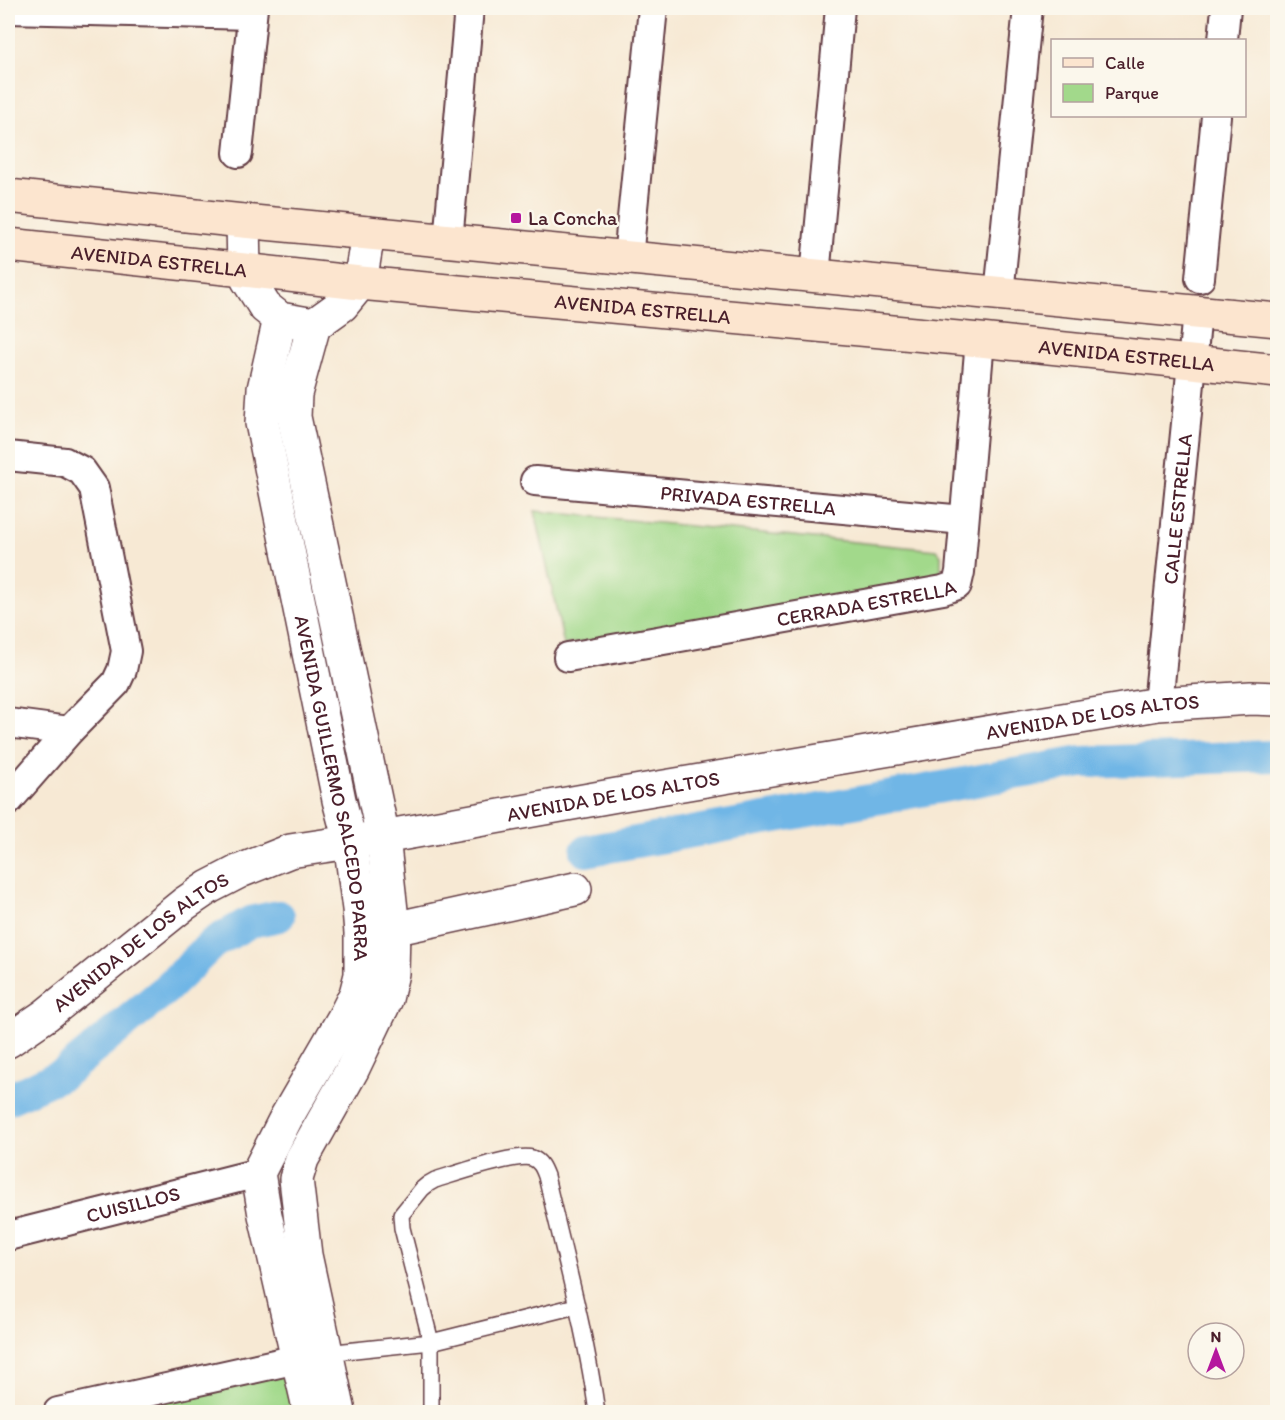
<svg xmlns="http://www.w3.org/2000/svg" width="1285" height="1420" font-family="Itim,sans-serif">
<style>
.green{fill:#a2d98b;stroke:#767c5b;stroke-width:1.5}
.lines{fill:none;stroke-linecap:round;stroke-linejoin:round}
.canal{stroke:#6fb6e6;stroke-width:32}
.service-casing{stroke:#643d44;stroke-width:18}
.minor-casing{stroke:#643d44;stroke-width:32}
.tertiary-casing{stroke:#643d44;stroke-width:36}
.secondary-casing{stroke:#643d44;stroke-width:36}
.service{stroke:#fff;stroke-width:15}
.minor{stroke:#fff;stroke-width:28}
.tertiary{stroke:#fff;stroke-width:33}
.secondary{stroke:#fce5cf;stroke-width:33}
.poi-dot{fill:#b5179e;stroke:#fbf7ec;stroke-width:2}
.labels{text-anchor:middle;stroke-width:5;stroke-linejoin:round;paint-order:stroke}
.poi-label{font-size:20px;fill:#4a1f2b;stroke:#fbf7ec;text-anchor:start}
.street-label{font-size:20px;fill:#4a1f2b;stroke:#fbf7ec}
</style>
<rect width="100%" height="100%" fill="#fbf7ec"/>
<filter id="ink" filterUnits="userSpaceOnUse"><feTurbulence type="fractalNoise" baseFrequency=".0167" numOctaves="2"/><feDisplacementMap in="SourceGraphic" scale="12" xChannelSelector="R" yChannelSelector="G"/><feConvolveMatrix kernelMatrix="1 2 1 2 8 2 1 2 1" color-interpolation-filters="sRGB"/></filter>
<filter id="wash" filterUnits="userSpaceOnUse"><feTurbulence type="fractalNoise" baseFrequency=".008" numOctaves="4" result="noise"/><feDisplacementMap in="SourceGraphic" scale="24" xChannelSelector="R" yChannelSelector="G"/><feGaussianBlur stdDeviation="1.35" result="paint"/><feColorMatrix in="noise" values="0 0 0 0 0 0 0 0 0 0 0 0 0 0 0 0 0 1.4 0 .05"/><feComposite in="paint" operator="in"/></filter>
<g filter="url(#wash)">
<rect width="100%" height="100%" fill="#f7e9d4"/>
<g class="green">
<polygon points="535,511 937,550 941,555 941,574 937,581 564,645"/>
<polygon points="286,1369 296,1412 116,1412"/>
</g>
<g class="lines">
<g class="canal">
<polyline points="586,851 1081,762 1278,756"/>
<polyline points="8,1099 63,1074 165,990 213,943 250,922 279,916"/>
</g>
</g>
</g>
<g filter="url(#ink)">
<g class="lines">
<g class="service-casing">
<g id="service">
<polyline points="326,1353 431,1342 576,1306"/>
<path d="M431 1412V1342L402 1228 401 1215 422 1189 428 1184 435 1180C455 1174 515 1153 532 1158 540 1161 543 1168 546 1176 564 1254 586 1333 597 1412"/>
</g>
</g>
<g class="minor-casing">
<g id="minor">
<polyline points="8,9 252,15"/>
<polyline points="1223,40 1226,8"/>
<polyline points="238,153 253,8"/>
<polyline points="448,241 469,8"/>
<polyline points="628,258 653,8"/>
<polyline points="815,276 840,8"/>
<polyline points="1200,278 1216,116"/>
<polyline points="999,294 1028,8"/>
<polyline points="8,456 65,462 82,471 94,488 126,651 122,670 116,683 69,731 8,801"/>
<path id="s1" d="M535 481 964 520"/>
<path id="s2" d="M568 657 943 590 957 585 960 572 980 340"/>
<path id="s3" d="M1158 704 1197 313"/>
<polyline points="8,723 69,731"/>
<path id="s4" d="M8 1236 258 1173"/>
<polyline points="58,1412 320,1354"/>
</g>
</g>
<g class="tertiary-casing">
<g id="tertiary">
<polyline points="243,221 244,270 248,280 265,307 280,319 314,325 342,305 360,283 368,233"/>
<path id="s5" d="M280 319 264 389 262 423 339 800 350 841 359 909 361 933V975L356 994 345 1016 286 1118 258 1173 265 1215 310 1412"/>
<polyline points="314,325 295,394 294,417 383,837 393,929 392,973 386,999 352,1070 302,1159 296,1179 305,1255 339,1412"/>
<polyline points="372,932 393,929 575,889"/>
<path id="s6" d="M8 1041 46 1015 184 904 209 887 240 871 290 851 383 837 617 795 1158 704 1251 698 1278 699"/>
</g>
</g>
<g class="secondary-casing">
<g id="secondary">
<polyline points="8,196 243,221 1278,320"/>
<path id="s7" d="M8 245 244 270 360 283 980 340 1278 371"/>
</g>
</g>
<use href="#service" class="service"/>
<use href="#minor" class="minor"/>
<use href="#tertiary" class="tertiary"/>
<use href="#secondary" class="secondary"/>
</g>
</g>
<rect class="poi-dot" x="510" y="212" width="12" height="12" rx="3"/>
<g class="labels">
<g class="poi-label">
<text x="528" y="225">La Concha</text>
</g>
<g class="street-label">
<text dy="7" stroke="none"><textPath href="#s7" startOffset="152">AVENIDA ESTRELLA</textPath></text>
<text dy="7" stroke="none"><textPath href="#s7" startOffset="638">AVENIDA ESTRELLA</textPath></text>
<text dy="7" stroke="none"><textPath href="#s7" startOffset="1124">AVENIDA ESTRELLA</textPath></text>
<text dy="7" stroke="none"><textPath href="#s1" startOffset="214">PRIVADA ESTRELLA</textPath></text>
<text dy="7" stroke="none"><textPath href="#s3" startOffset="196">CALLE ESTRELLA</textPath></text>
<text dy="7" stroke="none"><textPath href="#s2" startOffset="303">CERRADA ESTRELLA</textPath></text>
<text dy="7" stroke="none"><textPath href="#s6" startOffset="1156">AVENIDA DE LOS ALTOS</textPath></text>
<text dy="7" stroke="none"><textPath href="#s5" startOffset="478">AVENIDA GUILLERMO SALCEDO PARRA</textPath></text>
<text dy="7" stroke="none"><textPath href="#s6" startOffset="670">AVENIDA DE LOS ALTOS</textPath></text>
<text dy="7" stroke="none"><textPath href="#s6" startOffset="166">AVENIDA DE LOS ALTOS</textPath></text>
<text dy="7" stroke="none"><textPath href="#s4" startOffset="129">CUISILLOS</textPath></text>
</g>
</g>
<rect width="1285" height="1420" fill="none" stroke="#fbf7ec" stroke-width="30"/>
<rect x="1051" y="39" width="195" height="78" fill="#fbf7ec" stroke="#b4a19f" stroke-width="1.5"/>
<rect x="1063" y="58" width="30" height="9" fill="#fce5cf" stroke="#b4a19f" stroke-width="1.5"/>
<text x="1105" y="69" font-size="18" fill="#4a1f2b">Calle</text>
<rect x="1063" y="84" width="30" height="18" fill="#a2d98b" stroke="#b4a19f" stroke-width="1.5"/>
<text x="1105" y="99" font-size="18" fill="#4a1f2b">Parque</text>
<g transform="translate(1216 1351)"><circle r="28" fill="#fbf7ec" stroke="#b4a19f" stroke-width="1.5"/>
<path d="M0-4.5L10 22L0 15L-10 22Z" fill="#b5179e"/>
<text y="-9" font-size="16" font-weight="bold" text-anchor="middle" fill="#4a1f2b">N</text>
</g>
</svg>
